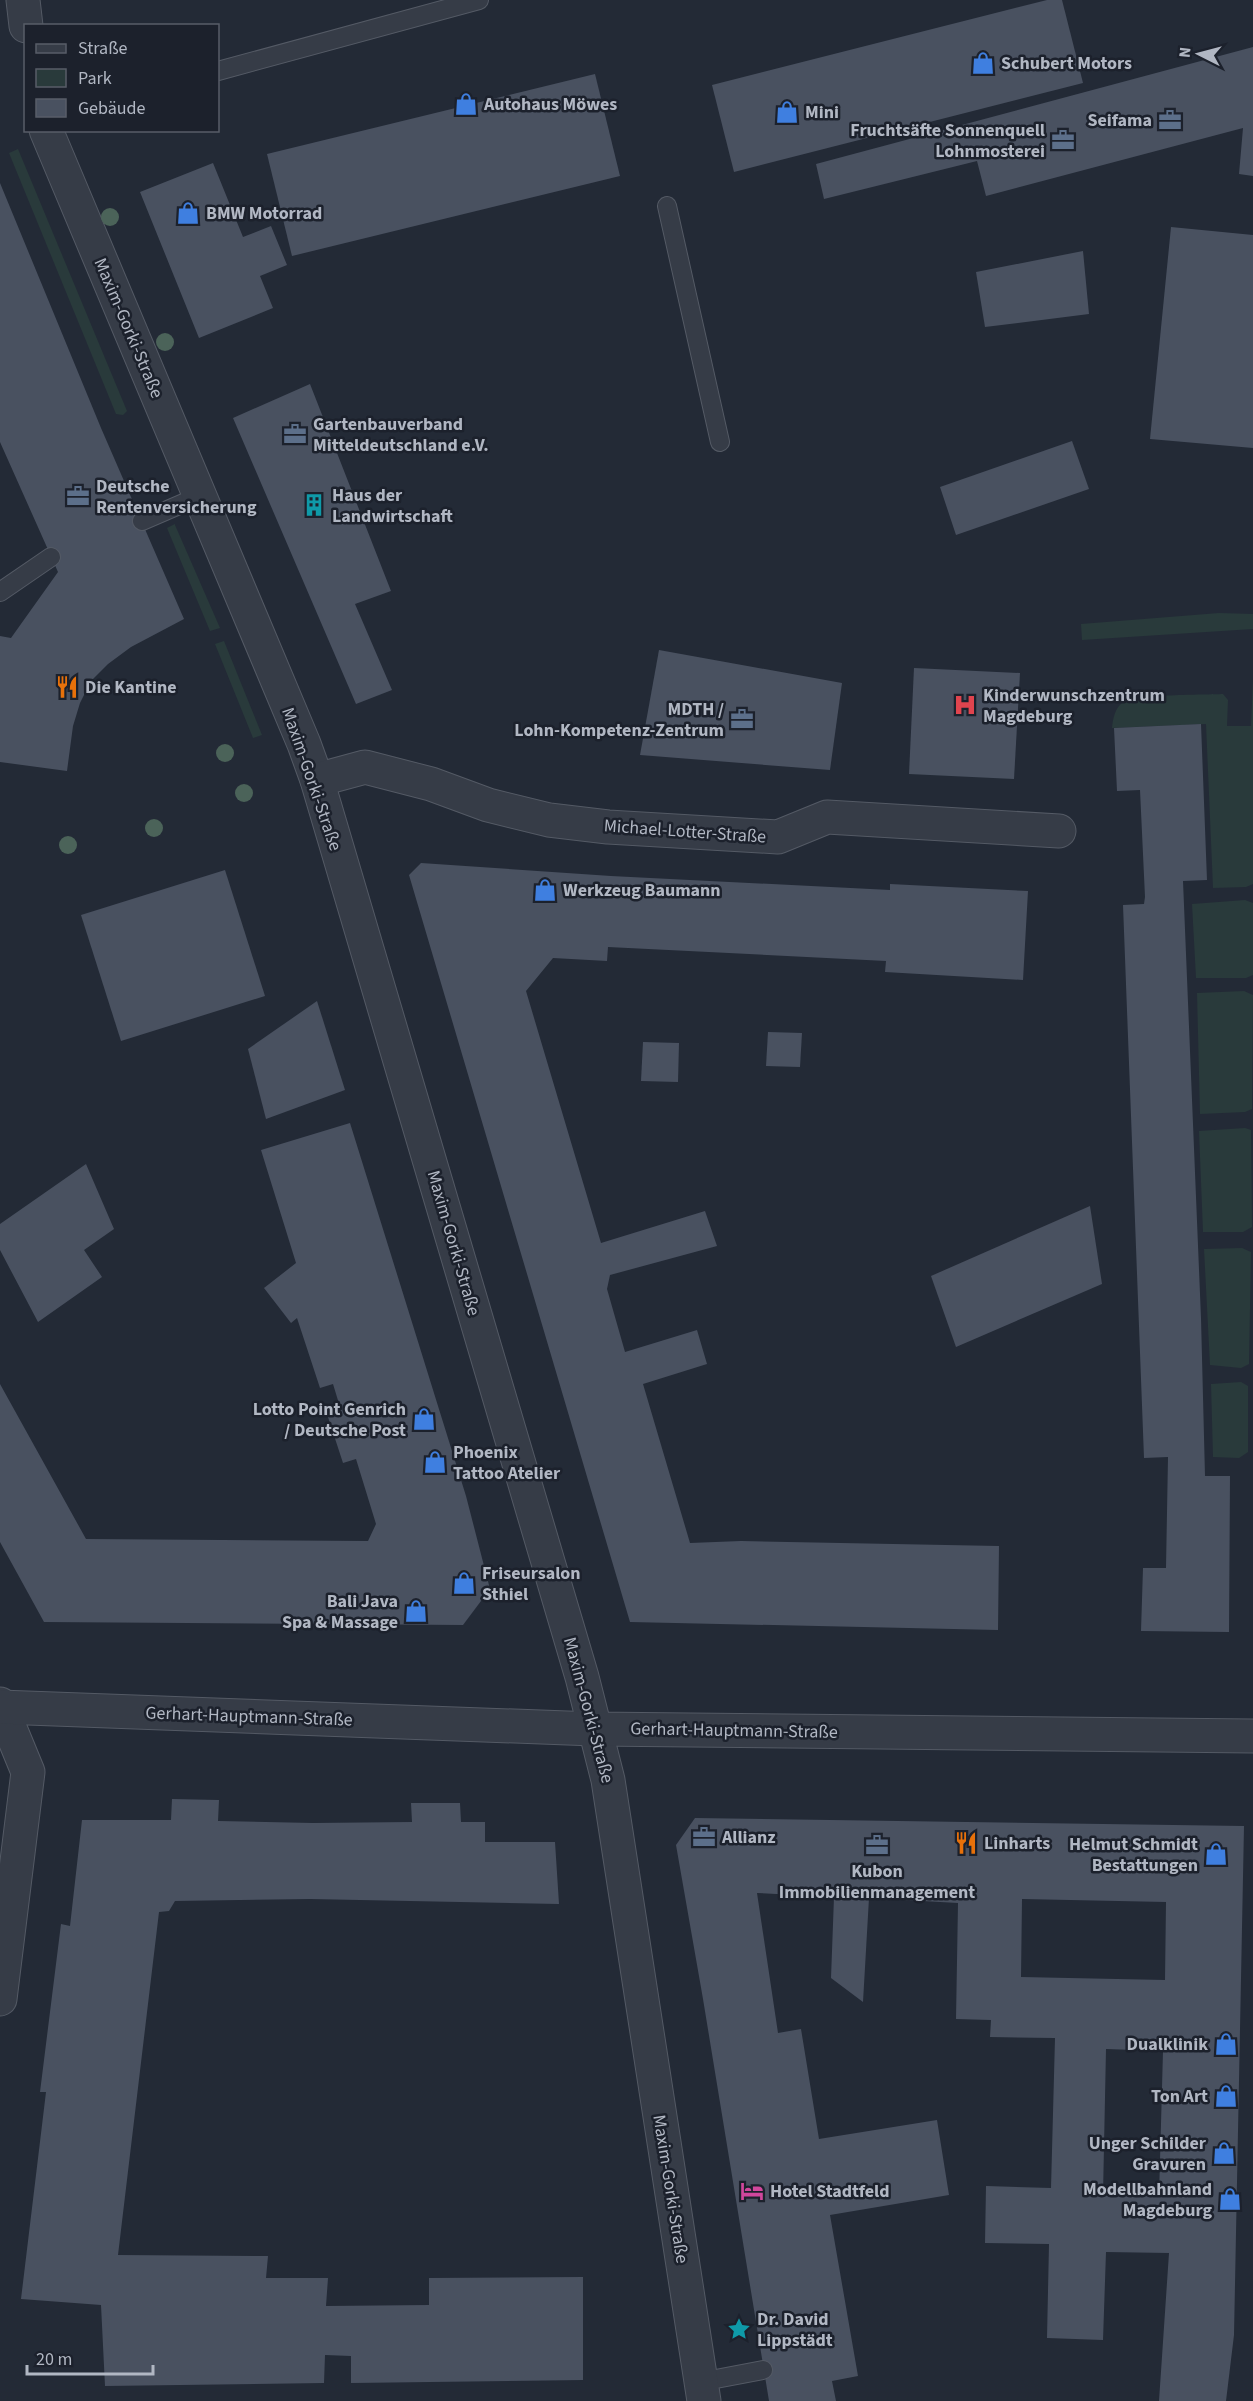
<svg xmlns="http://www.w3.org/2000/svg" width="1253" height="2401" font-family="'Source Sans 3',sans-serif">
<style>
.green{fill:#293a3b}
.building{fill:#495160;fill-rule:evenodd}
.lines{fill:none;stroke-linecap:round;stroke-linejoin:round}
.lane-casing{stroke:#545a65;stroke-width:20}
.street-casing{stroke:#545a65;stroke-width:35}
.lane{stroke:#363c47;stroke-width:18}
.street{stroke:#363c47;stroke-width:33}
.tree{fill:#4b6359}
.labels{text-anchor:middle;stroke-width:5;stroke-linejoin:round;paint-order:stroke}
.poi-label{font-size:18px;font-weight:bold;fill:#b1b7c3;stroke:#1c212c;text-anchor:start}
.street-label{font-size:18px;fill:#b1b7c3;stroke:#1c212c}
</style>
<rect width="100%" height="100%" fill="#232a36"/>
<g class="green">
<polygon points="18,149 127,411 123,415 116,414 9,153"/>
<polygon points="175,524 175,525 220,628 210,631 167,528"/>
<polygon points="1219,613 1253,614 1253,629 1082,640 1081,624"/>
<polygon points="224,641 262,735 253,738 215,644"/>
<path d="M1253 678V884L1246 887 1213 888 1206 724 1112 728C1113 718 1115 708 1123 702 1136 694 1205 695 1223 694L1228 700 1227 726H1251Z"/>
<polygon points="1245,900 1253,903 1253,975 1246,978 1196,978 1192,904"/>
<polygon points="1244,991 1253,995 1252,1109 1245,1112 1200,1114 1197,993"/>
<polygon points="1245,1128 1251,1130 1252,1227 1243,1232 1203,1232 1199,1131"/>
<polygon points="1242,1248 1251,1252 1249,1364 1241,1368 1210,1365 1204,1249"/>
<polygon points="1241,1382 1248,1386 1248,1452 1239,1458 1213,1457 1211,1384"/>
</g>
<g class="building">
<polygon points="1047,0 1062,0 1083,83 734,172 712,85"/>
<polygon points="1253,47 1253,176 1239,174 1243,128 986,196 977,161 824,199 816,164"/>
<polygon points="595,74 620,176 292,256 267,154"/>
<polygon points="213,163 243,237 271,226 287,265 260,276 273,308 199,338 140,192"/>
<polygon points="0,183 101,428 184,619 131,647 108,664 91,681 80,703 73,726 67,771 0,762 0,636 11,638 58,572 0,442"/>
<polygon points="1171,227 1253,235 1253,448 1150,439"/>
<polygon points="1083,251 1089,314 985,327 976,272"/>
<polygon points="310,384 391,591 355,604 392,690 356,704 233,418"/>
<polygon points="1072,441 1089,489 956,535 940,487"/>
<polygon points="659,650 842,683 830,770 640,755"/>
<polygon points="914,668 1020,673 1014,779 909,774"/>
<polygon points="1201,724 1207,880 1183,881 1201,1318 1205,1476 1230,1476 1229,1632 1141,1631 1143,1568 1166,1568 1168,1457 1144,1458 1123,905 1144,904 1145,897 1140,790 1117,791 1114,728"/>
<polygon points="421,863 611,876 890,890 890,884 1028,891 1023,980 885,972 886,961 608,947 607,961 553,958 526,991 601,1243 705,1211 717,1246 610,1275 607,1289 625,1352 697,1330 707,1364 643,1384 690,1543 741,1541 999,1546 998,1630 630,1622 409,875"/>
<polygon points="225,870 265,996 121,1041 81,915"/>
<polygon points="317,1001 345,1090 266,1119 248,1049"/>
<polygon points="768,1032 802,1033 800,1067 766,1066"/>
<polygon points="643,1042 679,1043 678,1082 641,1081"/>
<polygon points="350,1123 466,1496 490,1589 463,1625 44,1622 0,1542 0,1384 86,1539 368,1541 376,1524 356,1459 343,1463 326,1411 340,1407 333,1384 320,1388 297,1318 291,1323 264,1288 296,1263 261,1150"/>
<polygon points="86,1164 114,1229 84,1250 102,1277 38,1322 0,1250 0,1224"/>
<polygon points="1090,1206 1102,1284 956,1347 931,1276"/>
<polygon points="172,1799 219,1800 218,1821 313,1823 412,1822 411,1803 460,1803 461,1822 485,1822 485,1842 555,1842 559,1904 310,1899 175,1901 169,1911 159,1912 118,2255 268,2256 266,2278 328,2278 326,2306 429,2305 429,2278 583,2277 583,2380 351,2383 351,2356 325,2355 324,2383 105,2386 101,2305 21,2299 46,2092 40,2092 61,1924 70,1926 82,1820 171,1820"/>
<path d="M695 1818 1244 1826 1234 2335 1226 2401H1159L1169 2253 1106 2252 1103 2340 1047 2338 1049 2244 985 2243 986 2186 1051 2188 1055 2038 990 2037 991 2020 956 2019 958 1903 869 1898 863 2002 831 1978 834 1897 757 1893 778 2033 801 2029 819 2139 937 2120 949 2195 830 2215 858 2376 832 2381 836 2401H769L703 1999 676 1845ZM1022 1899 1166 1902 1165 1980 1021 1977ZM1106 2049 1163 2051 1159 2196 1103 2195Z"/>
</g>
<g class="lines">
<g class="lane-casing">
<g id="lane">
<polyline points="218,71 479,0"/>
<polyline points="667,206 720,442"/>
<polyline points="142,521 200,496"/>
<polyline points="0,592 51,557"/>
<polyline points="700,2382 763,2370"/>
</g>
</g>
<g class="street-casing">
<g id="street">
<polyline points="23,0 26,26"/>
<polyline points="46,130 304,744 317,780 582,1677 608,1780 704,2401"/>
<polyline points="317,780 365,767 431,784 488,805 549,820 608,827 778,837 827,817 1059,831"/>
<polyline points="0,1704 28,1772 0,1999"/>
<polyline points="0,1707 594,1729 1253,1736"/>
</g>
</g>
<use href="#lane" class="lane"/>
<use href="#street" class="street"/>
</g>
<g class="tree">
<circle cx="110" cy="217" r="9"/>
<circle cx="165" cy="342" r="9"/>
<circle cx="225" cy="753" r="9"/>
<circle cx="244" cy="793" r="9"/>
<circle cx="154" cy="828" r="9"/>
<circle cx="68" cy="845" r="9"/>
</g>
<defs>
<g id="shop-bare" transform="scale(1.8)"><path d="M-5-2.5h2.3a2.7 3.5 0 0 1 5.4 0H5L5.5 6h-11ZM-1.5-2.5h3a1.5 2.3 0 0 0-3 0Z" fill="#3f7fe0" stroke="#1c212c" stroke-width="2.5" paint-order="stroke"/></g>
<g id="office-bare" transform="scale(1.8)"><path d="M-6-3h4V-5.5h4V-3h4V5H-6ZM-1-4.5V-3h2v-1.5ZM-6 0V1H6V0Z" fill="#5c6f8a" stroke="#1c212c" stroke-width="2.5" paint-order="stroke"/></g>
<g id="building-bare" transform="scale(1.8)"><path d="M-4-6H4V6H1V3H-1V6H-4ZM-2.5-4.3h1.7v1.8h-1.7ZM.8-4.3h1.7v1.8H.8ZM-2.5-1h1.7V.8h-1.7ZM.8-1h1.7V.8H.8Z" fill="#0f9aa8" stroke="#1c212c" stroke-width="2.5" paint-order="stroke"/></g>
<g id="restaurant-bare" transform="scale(1.8)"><path d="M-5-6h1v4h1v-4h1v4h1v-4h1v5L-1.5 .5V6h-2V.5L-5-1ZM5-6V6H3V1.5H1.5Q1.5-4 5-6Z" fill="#e8710a" stroke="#1c212c" stroke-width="2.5" paint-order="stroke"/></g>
<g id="hospital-bare" transform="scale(1.8)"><path d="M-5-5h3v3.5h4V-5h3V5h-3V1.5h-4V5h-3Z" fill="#e0444e" stroke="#1c212c" stroke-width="2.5" paint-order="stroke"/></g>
<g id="hotel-bare" transform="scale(1.8)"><path d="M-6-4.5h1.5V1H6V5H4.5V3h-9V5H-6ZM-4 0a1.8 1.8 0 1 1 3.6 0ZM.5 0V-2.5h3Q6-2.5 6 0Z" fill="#d1479c" stroke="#1c212c" stroke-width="2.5" paint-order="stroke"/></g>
<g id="sight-bare" transform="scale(1.8)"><path d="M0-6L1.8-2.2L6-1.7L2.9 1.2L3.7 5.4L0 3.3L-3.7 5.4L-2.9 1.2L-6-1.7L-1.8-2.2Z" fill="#0f9aa8" stroke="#1c212c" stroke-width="2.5" paint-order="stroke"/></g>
</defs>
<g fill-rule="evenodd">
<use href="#shop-bare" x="983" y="63"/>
<use href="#shop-bare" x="466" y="104"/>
<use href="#shop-bare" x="787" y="112"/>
<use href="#office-bare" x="1170" y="120"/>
<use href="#office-bare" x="1063" y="140"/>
<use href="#shop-bare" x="188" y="213"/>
<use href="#office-bare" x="295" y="434"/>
<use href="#office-bare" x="78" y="496"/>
<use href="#building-bare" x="314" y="505"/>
<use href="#restaurant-bare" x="67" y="687"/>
<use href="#hospital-bare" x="965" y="705"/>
<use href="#office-bare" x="742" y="719"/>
<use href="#shop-bare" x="545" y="890"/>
<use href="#shop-bare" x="424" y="1419"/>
<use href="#shop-bare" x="435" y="1462"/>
<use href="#shop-bare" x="464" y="1583"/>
<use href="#shop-bare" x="416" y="1611"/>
<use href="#office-bare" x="704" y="1837"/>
<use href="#restaurant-bare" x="966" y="1843"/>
<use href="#office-bare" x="877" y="1845"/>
<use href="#shop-bare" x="1216" y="1854"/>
<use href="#shop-bare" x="1226" y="2044"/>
<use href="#shop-bare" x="1226" y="2096"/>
<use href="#shop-bare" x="1224" y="2153"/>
<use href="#hotel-bare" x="752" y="2191"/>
<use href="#shop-bare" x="1230" y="2199"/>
<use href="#sight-bare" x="739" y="2329"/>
</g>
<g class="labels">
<g class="poi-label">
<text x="1001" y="69">Schubert Motors</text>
<text x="484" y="110">Autohaus Möwes</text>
<text x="805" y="118">Mini</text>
<text x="1152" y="126" text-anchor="end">Seifama</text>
<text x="1045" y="136" text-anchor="end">Fruchtsäfte Sonnenquell<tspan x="1045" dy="21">Lohnmosterei</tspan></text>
<text x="206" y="219">BMW Motorrad</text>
<text x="313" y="430">Gartenbauverband<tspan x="313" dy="21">Mitteldeutschland e.V.</tspan></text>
<text x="96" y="492">Deutsche<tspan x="96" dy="21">Rentenversicherung</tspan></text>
<text x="332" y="501">Haus der<tspan x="332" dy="21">Landwirtschaft</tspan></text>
<text x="85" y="693">Die Kantine</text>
<text x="983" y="701">Kinderwunschzentrum<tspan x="983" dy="21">Magdeburg</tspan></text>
<text x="724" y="715" text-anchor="end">MDTH /<tspan x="724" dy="21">Lohn-Kompetenz-Zentrum</tspan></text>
<text x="563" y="896">Werkzeug Baumann</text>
<text x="406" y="1415" text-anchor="end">Lotto Point Genrich<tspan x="406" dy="21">/ Deutsche Post</tspan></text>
<text x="453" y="1458">Phoenix<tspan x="453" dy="21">Tattoo Atelier</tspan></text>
<text x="482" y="1579">Friseursalon<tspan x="482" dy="21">Sthiel</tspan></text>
<text x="398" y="1607" text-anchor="end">Bali Java<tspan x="398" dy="21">Spa &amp; Massage</tspan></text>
<text x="722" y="1843">Allianz</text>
<text x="984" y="1849">Linharts</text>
<text x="1198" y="1850" text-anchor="end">Helmut Schmidt<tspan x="1198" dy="21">Bestattungen</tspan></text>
<text x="877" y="1877" text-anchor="middle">Kubon<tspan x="877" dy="21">Immobilienmanagement</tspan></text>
<text x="1208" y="2050" text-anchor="end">Dualklinik</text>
<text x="1208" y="2102" text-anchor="end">Ton Art</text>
<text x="1206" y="2149" text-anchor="end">Unger Schilder<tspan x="1206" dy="21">Gravuren</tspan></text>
<text x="1212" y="2195" text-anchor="end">Modellbahnland<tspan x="1212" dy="21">Magdeburg</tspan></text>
<text x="770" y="2197">Hotel Stadtfeld</text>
<text x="757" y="2325">Dr. David<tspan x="757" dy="21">Lippstädt</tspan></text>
</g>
<g class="street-label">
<text transform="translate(129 328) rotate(67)" y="6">Maxim-Gorki-Straße</text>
<text transform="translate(312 779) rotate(71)" y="6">Maxim-Gorki-Straße</text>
<text transform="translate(685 831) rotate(4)" y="6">Michael-Lotter-Straße</text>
<text transform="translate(454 1243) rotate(74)" y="6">Maxim-Gorki-Straße</text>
<text transform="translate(589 1710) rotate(75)" y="6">Maxim-Gorki-Straße</text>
<text transform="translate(249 1716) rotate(2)" y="6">Gerhart-Hauptmann-Straße</text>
<text transform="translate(734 1730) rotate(1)" y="6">Gerhart-Hauptmann-Straße</text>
<text transform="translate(671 2189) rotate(81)" y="6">Maxim-Gorki-Straße</text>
</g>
</g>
<rect x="24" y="24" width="195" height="108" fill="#1c212c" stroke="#585d68" stroke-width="1.5"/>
<rect x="36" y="44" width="30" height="9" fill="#363c47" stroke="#585d68" stroke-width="1.5"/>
<text x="78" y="54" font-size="18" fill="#b1b7c3">Straße</text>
<rect x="36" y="69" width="30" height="18" fill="#293a3b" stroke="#585d68" stroke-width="1.5"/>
<text x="78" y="84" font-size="18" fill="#b1b7c3">Park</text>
<rect x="36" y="99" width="30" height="18" fill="#495160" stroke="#585d68" stroke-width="1.5"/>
<text x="78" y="114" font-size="18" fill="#b1b7c3">Gebäude</text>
<g transform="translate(1199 54) rotate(276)" stroke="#1c212c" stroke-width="4.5" paint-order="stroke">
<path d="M0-4.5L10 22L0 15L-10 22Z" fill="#b1b7c3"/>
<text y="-9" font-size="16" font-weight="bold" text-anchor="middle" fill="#b1b7c3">N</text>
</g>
<path d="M27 2365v9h126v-9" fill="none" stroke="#b1b7c3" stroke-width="3"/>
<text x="36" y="2365" font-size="18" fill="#b1b7c3" stroke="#1c212c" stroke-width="4.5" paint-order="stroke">20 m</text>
</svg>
